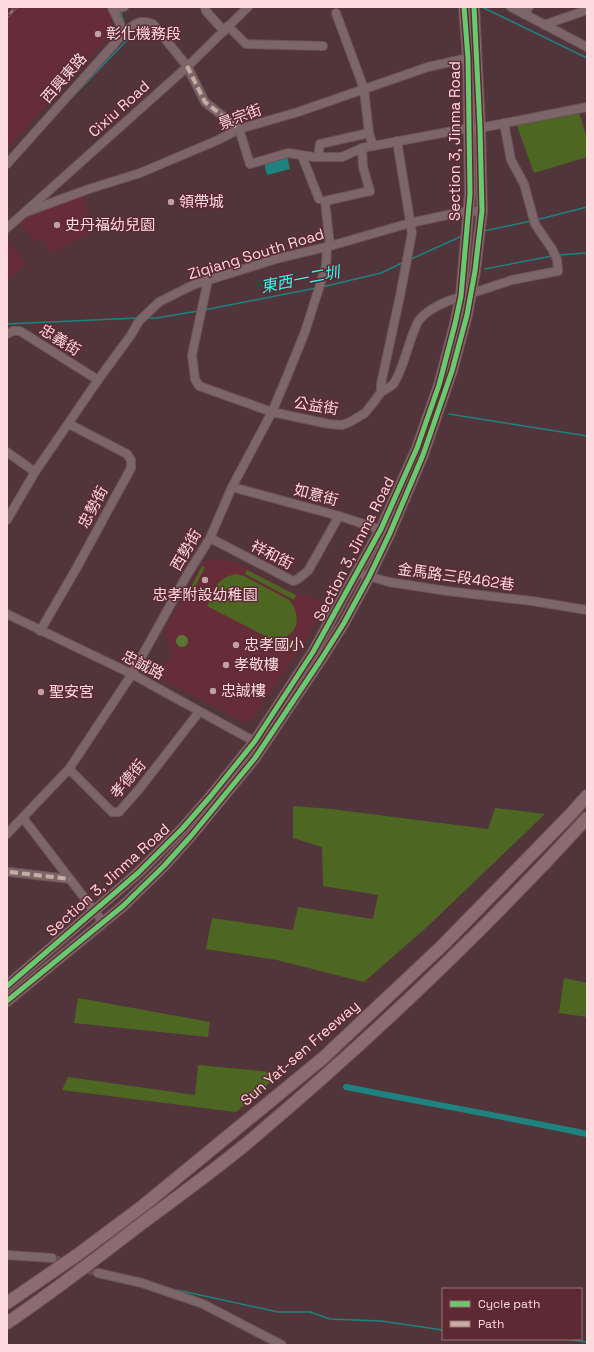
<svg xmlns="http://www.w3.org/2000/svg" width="594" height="1352" font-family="'Space Grotesk','Noto Sans TC',sans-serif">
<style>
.built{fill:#662d38}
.green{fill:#4d6723}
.forest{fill:#5a7630}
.water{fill:#1e827e}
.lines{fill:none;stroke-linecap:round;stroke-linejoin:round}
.stream{stroke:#1e827e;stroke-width:1.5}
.canal{stroke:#1e827e;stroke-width:6}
.minor-tunnel{stroke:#6b4e53;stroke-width:8;stroke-dasharray:8 4;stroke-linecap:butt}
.minor-casing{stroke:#6d5357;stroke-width:10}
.major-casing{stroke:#6d5357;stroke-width:12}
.highway-casing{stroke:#6d5357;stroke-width:14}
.minor{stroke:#7c666a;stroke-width:8}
.major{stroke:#866a6f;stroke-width:10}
.highway{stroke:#8c6c72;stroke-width:12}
.rail-casing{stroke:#857074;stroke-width:3}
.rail{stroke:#5d2933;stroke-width:1.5;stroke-dasharray:4.5;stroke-linecap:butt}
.quiet{stroke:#c7aca2;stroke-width:4;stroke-dasharray:8 4;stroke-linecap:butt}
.cycleway-casing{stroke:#5d2933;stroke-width:8}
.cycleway{stroke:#67ca6e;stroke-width:5}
.poi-dot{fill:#c1a0a5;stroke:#5d2933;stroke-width:1.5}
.labels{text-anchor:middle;stroke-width:3;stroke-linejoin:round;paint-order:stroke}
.poi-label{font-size:15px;fill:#fddade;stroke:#5d2933;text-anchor:start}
.street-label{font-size:15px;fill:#fddade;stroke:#5d2933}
.water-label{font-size:16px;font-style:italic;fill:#2ffaf1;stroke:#5d2933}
</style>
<rect width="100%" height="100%" fill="#51353a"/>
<g class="built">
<polygon points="7,7 108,7 114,30 7,149"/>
<polygon points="82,192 93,230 51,254 42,239 37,243 17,220 30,212"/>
<polygon points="9,243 27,263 7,280 7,244"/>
<polygon points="217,560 227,561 239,564 300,596 305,593 326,604 305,641 254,716 246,723 159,678 171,655 165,630 203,561"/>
</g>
<g class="green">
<polygon points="579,112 587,139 587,157 534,173 516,123"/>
<polygon points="202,566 205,567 194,589 191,587"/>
<polygon points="247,570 296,595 294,600 245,574"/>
<path d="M235 574 244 576 289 600C299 611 301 630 285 637L298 644 294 651 207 606 211 598 215 600C214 583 220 579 235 574Z"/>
<polygon points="293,806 331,809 488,829 495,808 545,814 428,926 364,982 277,960 206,949 212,918 293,930 298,907 373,919 378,895 323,886 322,847 293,838"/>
<polygon points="564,978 587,983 587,1017 559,1013"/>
<polygon points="78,998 210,1022 208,1037 74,1023"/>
<polygon points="198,1065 281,1073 236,1112 62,1090 68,1077 195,1095"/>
</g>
<circle class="forest" cx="182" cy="641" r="6"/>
<polygon class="water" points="287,155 290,169 267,175 264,162"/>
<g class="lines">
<g class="stream">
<polyline points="482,7 587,58"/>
<polyline points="120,10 126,28"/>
<polyline points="62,108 127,40 129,37 128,33"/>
<polyline points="536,220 587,207"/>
<polyline points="484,231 531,221"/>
<polyline points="557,255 587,253"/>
<polyline points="409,260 462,236"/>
<polyline points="485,269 552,256"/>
<polyline points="322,287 381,273 404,262"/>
<polyline points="204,310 316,288"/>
<polyline points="147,318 157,318 198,311"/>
<polyline points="7,324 137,318"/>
<polyline points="449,414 587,436"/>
<polyline points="177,1290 278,1312 310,1312 330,1319 381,1321 443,1330"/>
<polyline points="564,1339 587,1342"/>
</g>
<path class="canal" d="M346 1087C426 1103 507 1117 587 1134"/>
<polyline class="minor-tunnel" points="52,1258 98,1273"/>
<g class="minor-casing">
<g id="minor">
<polyline points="205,7 206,11 224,31"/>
<polyline points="511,7 587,47"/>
<polyline points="113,10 124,7"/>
<polyline points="336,13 364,89 369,133 373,146"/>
<polyline points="524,14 529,7"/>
<polyline points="544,25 587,10"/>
<polyline points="228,26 246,44 323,46"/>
<path d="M124 33C134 24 139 19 153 24L187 66 205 102 239 129 250 164 288 153 314 157H342L362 148 373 146 469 128H480L587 107"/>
<polyline points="302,156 319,199"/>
<polyline points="318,157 320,144 369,133"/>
<polyline points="7,164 124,33 112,7"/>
<polyline points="26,212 89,189 140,173 218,140 239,129 298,112 428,67 468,58"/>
<polyline points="7,228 186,68 248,7"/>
<polyline points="330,246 325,201 370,191 363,167 362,148"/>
<polyline points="208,280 192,355 195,379 199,386 272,412 329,424 342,425 350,422 365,413 373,403 381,392 381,384 400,296 412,233 397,141"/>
<polyline points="7,334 13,331 20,331 98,380"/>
<path d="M381 392C386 389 391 387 394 383 402 372 408 345 414 331 416 327 417 322 420 319 427 311 438 305 448 301L512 280 558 271 557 259 552 249 535 224 524 184 511 160 504 123"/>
<polyline points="7,452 35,472"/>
<polyline points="232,487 339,516 385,531"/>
<polyline points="7,520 35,472 98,380 131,335 139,321 159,302 193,285 276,259 330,246 410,223 461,212 482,211"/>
<polyline points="210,538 293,581 298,579 308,571 339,516"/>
<polyline points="357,573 389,582 447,591 532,601 587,610"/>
<polyline points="7,614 132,674 259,744"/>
<polyline points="40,631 76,569 131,468 131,460 127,454 69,424"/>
<polyline points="69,769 112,812 119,812 140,788 199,712"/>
<polyline points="23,818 103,922"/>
<polyline points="7,834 69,769 132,674 187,575 210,538 232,487 272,412 288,374 305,332 326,266 327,247"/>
<polyline points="10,872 70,879"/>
<polyline points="7,1255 52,1258"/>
<polyline points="98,1273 142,1283 203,1304 282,1345"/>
</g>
</g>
<g class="major-casing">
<g id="major">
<polyline points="7,986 138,873 182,829 210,797 255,741 313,652 381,529 417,448 439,385 455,324 461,296 470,194 468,58 464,7"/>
<polyline points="7,1001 123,906 164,866 191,836 255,758 320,661 344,623 369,577 390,533 423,455 452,371 467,315 475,271 482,211 480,128 474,7"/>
</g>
</g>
<g class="highway-casing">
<g id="highway">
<polyline points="7,1303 77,1255 144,1205 323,1058 443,945 570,815 587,796"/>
<path d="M7 1323C53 1292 97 1258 141 1224 176 1198 212 1172 246 1144 366 1043 481 934 587 818"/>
</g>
</g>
<use href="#minor" class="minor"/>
<use href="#major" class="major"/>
<use href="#highway" class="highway"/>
<g class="rail-casing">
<polyline id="rail" points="7,17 16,7"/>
</g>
<use href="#rail" class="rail"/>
<g class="quiet">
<polyline points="187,66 205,102 239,129"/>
<polyline points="10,872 70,879"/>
</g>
<g class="cycleway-casing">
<g id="cycleway">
<polyline points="7,986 138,873 182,829 210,797 255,741 313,652 381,529 417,448 439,385 455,324 461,296 470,194 468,58 464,7"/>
<polyline points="7,1001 123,906 164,866 191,836 255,758 320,661 344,623 369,577 390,533 423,455 452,371 467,315 475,271 482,211 480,128 474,7"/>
</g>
</g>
<use href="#cycleway" class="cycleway"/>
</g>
<g class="poi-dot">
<circle cx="98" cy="34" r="4"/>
<circle cx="171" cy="202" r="4"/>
<circle cx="57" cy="225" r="4"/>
<circle cx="205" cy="580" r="4"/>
<circle cx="236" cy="645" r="4"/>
<circle cx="226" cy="665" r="4"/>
<circle cx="213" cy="691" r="4"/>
<circle cx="41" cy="692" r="4"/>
</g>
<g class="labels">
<g class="poi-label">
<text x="106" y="39">彰化機務段</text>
<text x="179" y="207">領帶城</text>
<text x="65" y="230">史丹福幼兒園</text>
<text x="205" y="600" text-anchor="middle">忠孝附設幼稚園</text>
<text x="244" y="650">忠孝國小</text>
<text x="234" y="670">孝敬樓</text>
<text x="221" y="696">忠誠樓</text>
<text x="49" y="697">聖安宮</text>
</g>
<g class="street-label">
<text transform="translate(64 78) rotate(-49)" y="5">西興東路</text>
<text transform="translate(119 109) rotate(-42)" y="5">Cixiu Road</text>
<text transform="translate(240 117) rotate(-21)" y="5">景宗街</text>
<text transform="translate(455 141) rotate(-90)" y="5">Section 3, Jinma Road</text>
<text transform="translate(256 254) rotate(-17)" y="5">Ziqiang South Road</text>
<text transform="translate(60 340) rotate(32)" y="5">忠義街</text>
<text transform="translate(316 406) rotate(9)" y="5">公益街</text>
<text transform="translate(316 495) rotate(15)" y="5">如意街</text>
<text transform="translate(93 507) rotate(-62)" y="5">忠勢街</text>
<text transform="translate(354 549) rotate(-63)" y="5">Section 3, Jinma Road</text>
<text transform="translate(186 550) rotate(-60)" y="5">西勢街</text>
<text transform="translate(272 555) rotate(27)" y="5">祥和街</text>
<text transform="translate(456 577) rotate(8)" y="5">金馬路三段462巷</text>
<text transform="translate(143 665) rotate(27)" y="5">忠誠路</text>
<text transform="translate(128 779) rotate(-50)" y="5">孝德街</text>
<text transform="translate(108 880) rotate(-42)" y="5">Section 3, Jinma Road</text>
<text transform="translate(300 1053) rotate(-41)" y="5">Sun Yat-sen Freeway</text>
</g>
<g class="water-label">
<text transform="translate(300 279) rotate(-11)" y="6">東西一二圳</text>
</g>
</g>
<rect width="594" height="1352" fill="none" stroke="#fddade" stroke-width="16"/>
<rect x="442" y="1288" width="140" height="52" fill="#5d2933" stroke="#9d7077"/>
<rect x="450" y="1301" width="20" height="6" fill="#67ca6e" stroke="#9d7077"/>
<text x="478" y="1308" font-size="12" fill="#fddade">Cycle path</text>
<rect x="450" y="1321" width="20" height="6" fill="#c7aca2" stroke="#9d7077"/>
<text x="478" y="1328" font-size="12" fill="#fddade">Path</text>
</svg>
